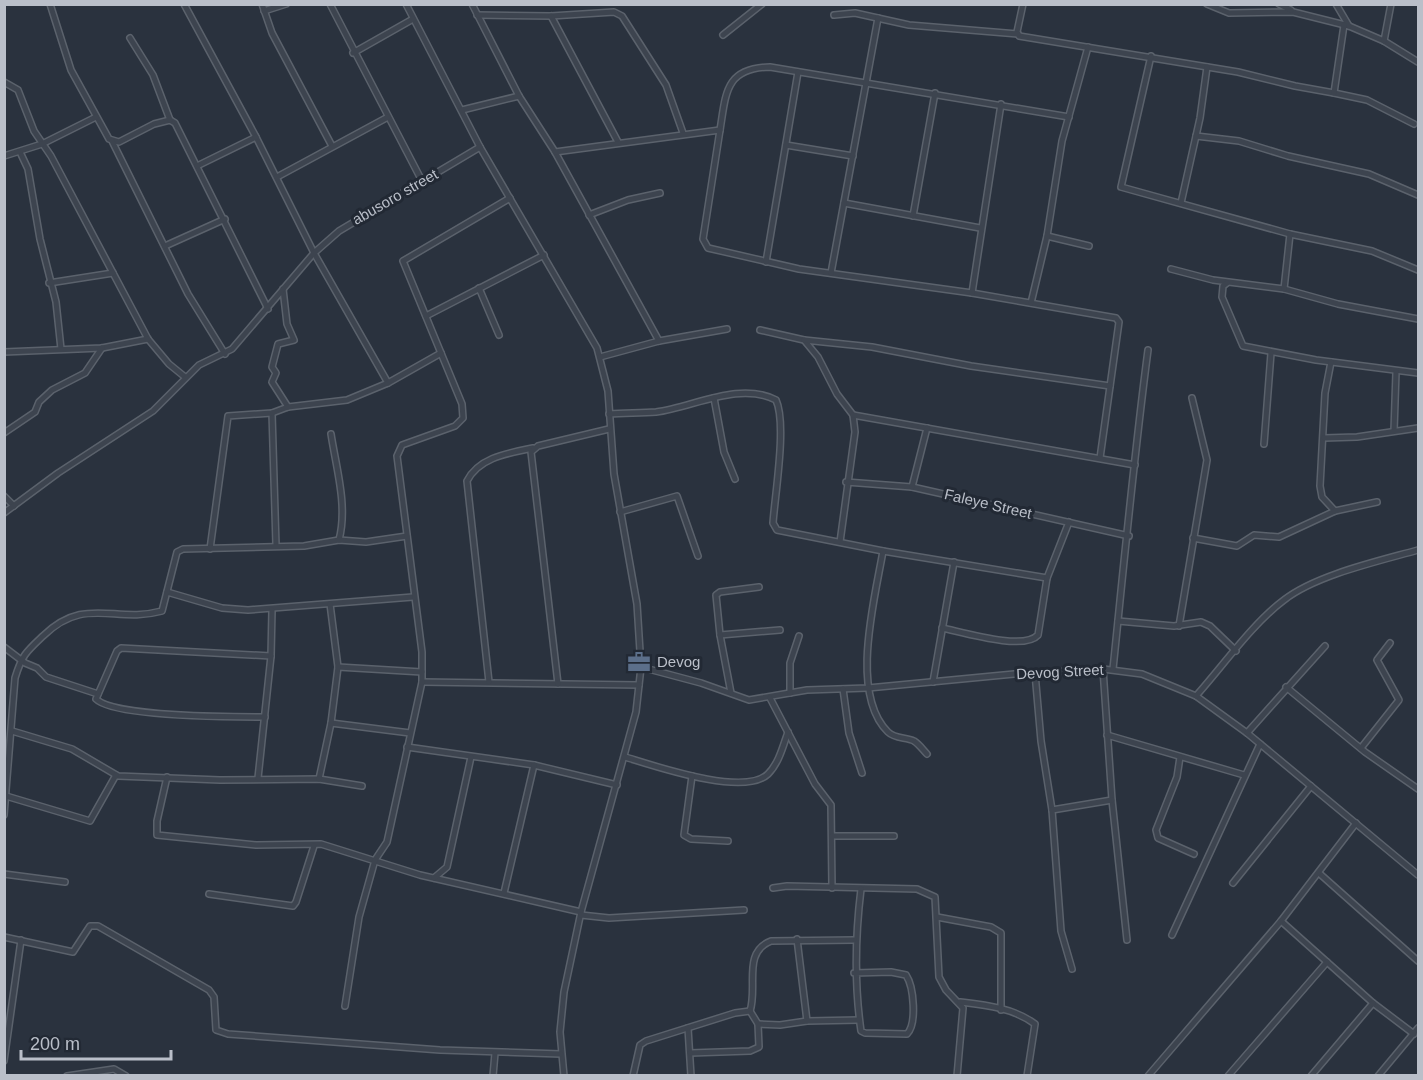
<svg xmlns="http://www.w3.org/2000/svg" width="1423" height="1080" font-family="Helvetica,sans-serif">
<style>
.lines{fill:none;stroke-linecap:round;stroke-linejoin:round}
.minor-casing{stroke:#5b626c;stroke-width:8}
.minor{stroke:#3d444f;stroke-width:5}
.labels{text-anchor:middle;stroke-width:6;stroke-linejoin:round;paint-order:stroke}
.street-label{font-size:15px;fill:#babfc9;stroke:#222934}
.poi-label{font-size:15px;fill:#babfc9;stroke:#222934;text-anchor:start}
</style>
<rect width="100%" height="100%" fill="#2a323e"/>
<g class="lines">
<g class="minor-casing">
<g id="minor">
<polyline points="50,4 71,70 109,139 119,142 154,124 170,120 175,123 268,309"/>
<polyline points="184,4 256,137 314,253 388,383"/>
<polyline points="262,4 272,33 332,146"/>
<polyline points="330,4 422,181"/>
<polyline points="406,4 480,147 597,348 608,391 614,474 637,604 641,667 636,712 581,912 564,992 560,1032 564,1076"/>
<polyline points="472,4 519,96 555,152 659,341"/>
<polyline points="1023,4 1017,32 1019,36 1238,72 1295,86 1334,93 1367,100 1414,124"/>
<polyline points="1207,4 1229,13 1293,12 1349,26 1384,41 1418,62"/>
<polyline points="1279,4 1291,10"/>
<polyline points="1336,4 1349,26"/>
<polyline points="264,11 286,4"/>
<polyline points="477,15 551,16 614,12 622,16 666,85 683,133"/>
<polyline points="834,15 855,13 909,25 1018,34"/>
<polyline points="551,16 618,142"/>
<polyline points="723,35 762,4"/>
<polyline points="130,38 153,75 170,120"/>
<polyline points="1384,41 1391,4"/>
<polyline points="353,53 413,19"/>
<polyline points="1151,56 1121,187 1290,234 1372,251 1418,270"/>
<polyline points="4,82 18,90 34,131 51,156 148,339 169,364 185,377"/>
<polyline points="1334,93 1344,25"/>
<polyline points="462,110 519,96"/>
<path d="M720 130C726 93 725 68 770 67L1069 117"/>
<polyline points="1196,136 1239,141 1288,156 1369,174 1418,195"/>
<polyline points="112,141 188,294 225,354"/>
<polyline points="786,145 853,156"/>
<polyline points="20,152 28,169 40,239 56,302 61,349"/>
<polyline points="555,152 720,130 703,239 708,248 799,269 972,293 1116,318 1119,322 1100,458"/>
<polyline points="4,156 42,144 96,117"/>
<polyline points="197,166 256,137"/>
<polyline points="277,177 388,117"/>
<polyline points="844,203 980,228"/>
<polyline points="1181,203 1200,118 1207,67"/>
<polyline points="589,215 628,200 660,193"/>
<polyline points="913,216 935,93"/>
<polyline points="1047,236 1089,246"/>
<polyline points="165,246 225,219"/>
<polyline points="766,262 798,72"/>
<polyline points="1171,269 1213,280 1284,289 1338,304 1418,319"/>
<polyline points="831,273 878,18"/>
<polyline points="49,283 113,273"/>
<polyline points="1227,283 1223,286 1222,297 1243,346 1316,360 1418,373"/>
<polyline points="479,288 499,335"/>
<polyline points="283,289 287,324 294,340 278,344 272,367 276,373 272,382 288,407"/>
<polyline points="1284,289 1290,234"/>
<polyline points="972,293 1001,104"/>
<polyline points="1031,303 1047,236 1062,141 1088,47"/>
<polyline points="426,316 544,255"/>
<polyline points="760,330 804,340 818,357 837,394 853,415 855,432 840,542"/>
<polyline points="804,340 872,347 971,366 1110,386"/>
<polyline points="4,352 102,348 148,339"/>
<polyline points="600,357 659,341 727,329"/>
<polyline points="1331,362 1325,393 1320,486 1322,497 1335,511"/>
<polyline points="714,398 724,452 735,479"/>
<polyline points="272,413 276,545"/>
<path d="M609 414C624 413 641 413 656 412 694 407 739 381 776 400 787 424 775 494 773 523L777 530 883 551 1047 578"/>
<polyline points="853,415 1135,465"/>
<polyline points="1394,431 1396,372"/>
<polyline points="4,433 35,412 39,402 52,390 85,373 102,348"/>
<path d="M331 434C336 467 348 506 339 540"/>
<polyline points="1324,438 1357,437 1418,428"/>
<polyline points="1264,444 1271,353"/>
<polyline points="846,482 912,487 1129,536"/>
<polyline points="912,487 927,428"/>
<polyline points="4,496 14,506"/>
<polyline points="620,512 677,496 698,556"/>
<polyline points="4,513 58,473 153,411 199,365 232,349 314,253 339,231 480,147"/>
<polyline points="1193,538 1237,546 1254,535 1279,537 1335,511 1377,502"/>
<polyline points="210,549 228,416 272,413 288,407 347,400 388,383 441,353"/>
<path d="M883 551C875 598 849 694 888 732 895 739 906 737 914 741 919 744 923 750 927 754"/>
<polyline points="167,592 222,608 248,610 413,597"/>
<polyline points="1118,621 1174,626 1201,622 1210,626 1236,651"/>
<polyline points="1179,626 1207,460 1192,398"/>
<path d="M942 628C962 632 1024 651 1038 635L1047 578 1069 522"/>
<polyline points="720,635 780,630"/>
<polyline points="4,647 25,663 37,668 46,677 98,694"/>
<polyline points="338,667 422,672"/>
<polyline points="641,667 701,683 749,700 807,690 868,688 1014,674 1103,669 1142,674 1196,696 1247,733 1418,875"/>
<polyline points="1103,669 1112,800 1127,940"/>
<path d="M1113 669C1124 563 1134 456 1148 350"/>
<polyline points="1035,673 1041,741 1052,810"/>
<polyline points="422,682 639,685"/>
<path d="M489 682 467 481C479 457 509 453 533 448"/>
<polyline points="933,682 954,562"/>
<polyline points="558,684 531,452 538,446 609,429"/>
<polyline points="1286,687 1365,752 1418,789"/>
<polyline points="843,689 849,733 862,773"/>
<polyline points="731,693 720,635 716,595 720,592 759,587"/>
<polyline points="790,693 790,663 799,636"/>
<path d="M1196 696C1222 667 1253 623 1284 600 1316 575 1379 561 1418 550"/>
<polyline points="770,698 815,784 831,805 832,888"/>
<path d="M265 717C236 717 114 717 96 699L117 651 121 648 271 656"/>
<polyline points="331,723 410,733"/>
<polyline points="12,731 72,749 118,776 220,780 319,779 362,786"/>
<polyline points="1247,733 1325,646"/>
<polyline points="1107,735 1244,775"/>
<polyline points="407,747 534,765 617,785"/>
<polyline points="1361,748 1399,700 1377,660 1390,643"/>
<path d="M625 757C655 766 744 797 768 774 779 763 783 746 788 732"/>
<polyline points="1180,757 1177,777 1156,830 1158,838 1194,854"/>
<polyline points="692,776 684,835 691,839 728,841"/>
<polyline points="167,777 157,821 157,835 256,845 321,844 420,875 581,912"/>
<polyline points="258,778 271,656 272,610"/>
<polyline points="319,779 331,723 338,667 330,604"/>
<polyline points="6,796 90,821 116,775"/>
<path d="M4 815 15 678C22 655 26 652 43 636 85 595 115 624 162 611L177 552 183 549 304 546 339 540 366 542 407 536"/>
<polyline points="832,836 894,836"/>
<polyline points="4,874 65,882"/>
<polyline points="1320,874 1418,961"/>
<polyline points="434,878 447,867 471,757"/>
<polyline points="1233,883 1311,786"/>
<polyline points="773,888 787,886 917,889 935,897 939,977 946,990 963,1008 957,1076"/>
<polyline points="504,893 534,765"/>
<polyline points="209,894 293,906 296,902 314,846"/>
<polyline points="581,915 609,918 744,910"/>
<polyline points="937,917 991,927 1001,933 1001,1010"/>
<polyline points="1281,921 1373,1003 1414,1034"/>
<polyline points="1172,935 1260,744"/>
<polyline points="4,937 73,952 90,926 98,926 209,990 214,997 216,1030 228,1034 440,1050 561,1054"/>
<polyline points="797,939 807,1021"/>
<polyline points="1072,969 1061,931 1052,810 1112,800"/>
<path d="M854 973 891 972 906 975C914 987 917 1024 907 1034L865 1033 861 1031C854 982 855 938 861 889"/>
<path d="M960 1002C985 1005 1014 1008 1035 1024L1027 1076"/>
<polyline points="345,1006 359,917 375,860 387,842 422,682 422,652 397,456 402,445 455,426 463,418 462,404 403,261 510,198"/>
<path d="M750 1011C758 987 742 952 771 941L854 940"/>
<polyline points="758,1024 780,1025 807,1021 859,1020"/>
<polyline points="688,1028 691,1076"/>
<polyline points="690,1053 750,1051 759,1047 758,1024 750,1011"/>
<polyline points="4,1061 21,940"/>
<polyline points="67,1076 114,1069 126,1076"/>
<polyline points="493,1076 495,1053"/>
<polyline points="633,1076 640,1045 646,1041 735,1013 750,1011"/>
<polyline points="1148,1076 1281,921 1356,823"/>
<polyline points="1228,1076 1327,962"/>
<polyline points="1311,1076 1373,1003"/>
<polyline points="1378,1076 1418,1028"/>
</g>
</g>
<use href="#minor" class="minor"/>
</g>
<defs>
<g id="office-bare" transform="scale(1.8)"><path d="M-6-3h4V-5.5h4V-3h4V5H-6ZM-1-4.5V-3h2v-1.5ZM-6 0V1H6V0Z" fill="#5c6f8a" stroke="#222934" stroke-width="2.5" paint-order="stroke"/></g>
</defs>
<g fill-rule="evenodd">
<use href="#office-bare" x="639" y="662"/>
</g>
<g class="labels">
<g class="street-label">
<text transform="translate(395 197) rotate(-30)" y="5">abusoro street</text>
<text transform="translate(988 504) rotate(13)" y="5">Faleye Street</text>
<text transform="translate(1060 672) rotate(-3)" y="5">Devog Street</text>
</g>
<g class="poi-label">
<text x="657" y="667">Devog</text>
</g>
</g>
<rect width="1423" height="1080" fill="none" stroke="#babfc9" stroke-width="12"/>
<path d="M21 1050v9h150v-9" fill="none" stroke="#babfc9" stroke-width="3"/>
<text x="30" y="1050" font-size="18" fill="#babfc9" stroke="#222934" stroke-width="4.5" paint-order="stroke">200 m</text>
</svg>
